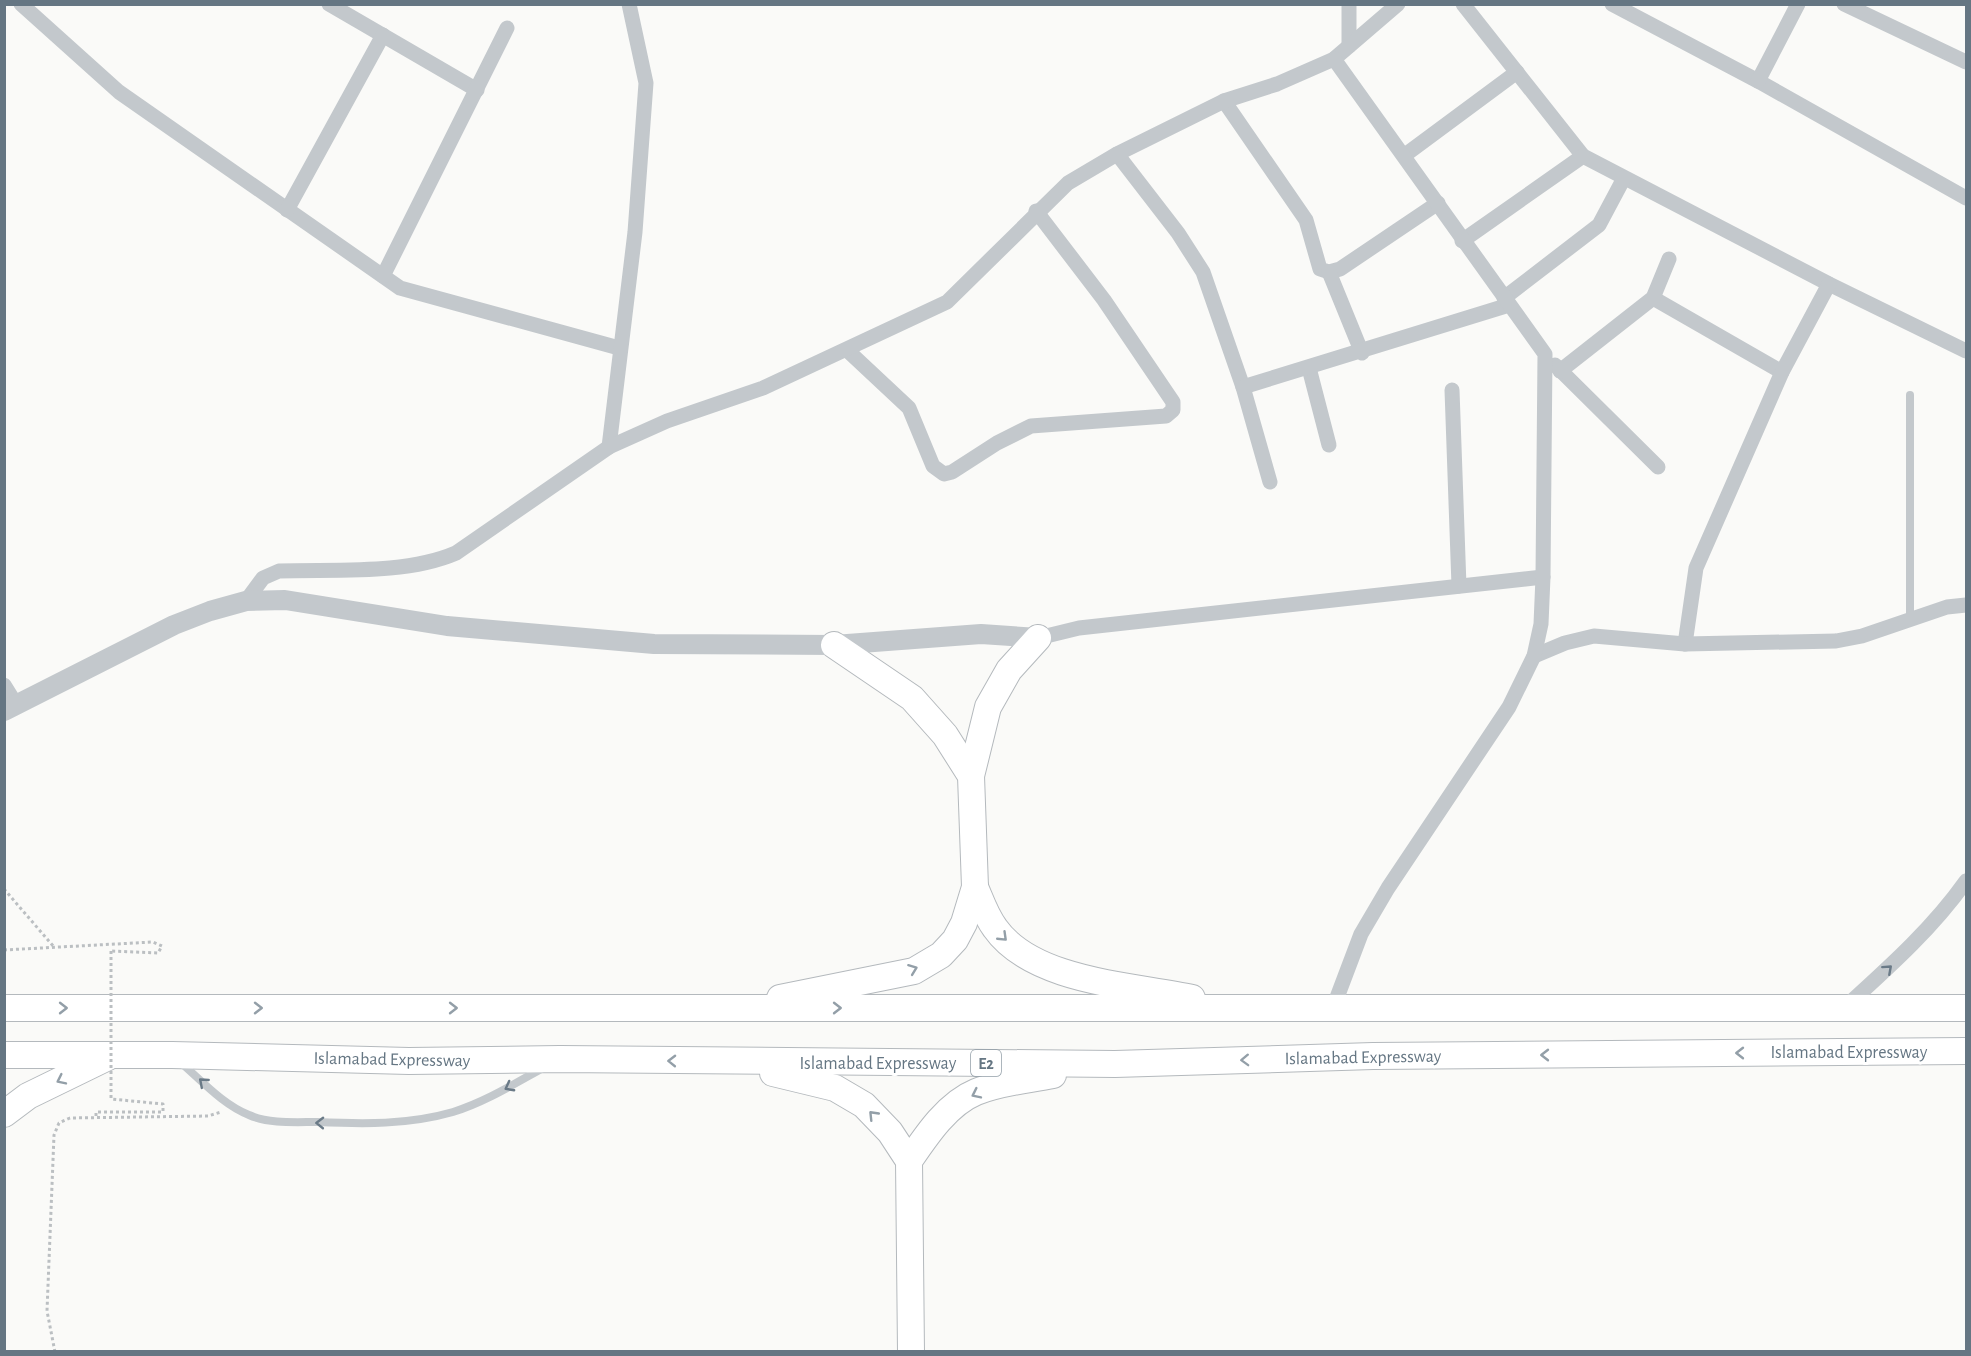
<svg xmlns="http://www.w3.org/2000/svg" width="1971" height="1356" font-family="'Alegreya Sans',sans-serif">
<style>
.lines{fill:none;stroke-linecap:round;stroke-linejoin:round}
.trunk-casing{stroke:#b4b9bd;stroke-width:28}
.path{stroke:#bbbfc2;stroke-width:3;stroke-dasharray:3 3;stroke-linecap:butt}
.service{stroke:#c3c8cc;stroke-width:8}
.minor{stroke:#c3c8cc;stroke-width:15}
.tertiary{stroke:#c3c8cc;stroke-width:20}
.trunk{stroke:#fff;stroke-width:26}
.path-bridge{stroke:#bbbfc2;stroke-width:3;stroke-dasharray:3 3;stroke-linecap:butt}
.oneway{stroke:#939fa8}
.oneway2{stroke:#6a7a87}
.labels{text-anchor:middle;stroke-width:6;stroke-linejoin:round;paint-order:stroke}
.shield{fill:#fff;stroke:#939fa8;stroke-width:1.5}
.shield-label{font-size:16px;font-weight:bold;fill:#657683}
.street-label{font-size:18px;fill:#657683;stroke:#fff}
</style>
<rect width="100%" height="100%" fill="#fafaf8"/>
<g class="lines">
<g class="trunk-casing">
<g id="trunk">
<polyline points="971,776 988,707 1009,670 1038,638"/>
<path d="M975 887C981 901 986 916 995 928 1033 982 1132 985 1192 998"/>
<polyline points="780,998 914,971 941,955 955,940 964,923 975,887 971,776 945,735 912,698 834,645"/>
<polyline points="4,1008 1966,1008"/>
<polyline points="4,1055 172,1055 409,1061 560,1059 1115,1064 1373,1056 1966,1051"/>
<polyline points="773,1073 835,1088 864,1105 890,1132 909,1161 911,1352"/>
<polyline points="4,1114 28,1096 108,1057"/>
<path d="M909 1161C926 1136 947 1104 976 1092 1000 1082 1028 1080 1053 1075"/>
</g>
</g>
<g class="path">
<polyline points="4,889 54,947"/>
<polyline points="4,950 153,942 162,946 158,953 111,951"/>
<polyline points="96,1116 96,1112 163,1112 163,1104 111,1099"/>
<polyline points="55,1352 47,1311 54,1135 59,1123 70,1118 208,1116 221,1112"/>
</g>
<g class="service">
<polyline points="1910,395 1910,620"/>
<path d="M180 1062C201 1080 223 1105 249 1115 269 1124 295 1122 317 1122 363 1124 408 1125 453 1112 485 1102 514 1084 543 1068"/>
</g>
<g class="minor">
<polyline points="21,4 119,92 400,288 619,348"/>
<polyline points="329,4 477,90"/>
<polyline points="1463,4 1583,156 1829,284 1966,351"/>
<polyline points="1612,4 1758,81 1966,198"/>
<polyline points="1844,4 1966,62"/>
<polyline points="1349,46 1349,4"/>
<polyline points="1758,81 1798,4"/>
<polyline points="1224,101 1306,220 1320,269 1329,272 1340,269 1438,203"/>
<polyline points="1117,154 1178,233 1203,272 1243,387 1270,482"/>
<polyline points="1405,155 1517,72"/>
<polyline points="287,210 383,35"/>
<polyline points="1462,241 1583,156"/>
<polyline points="1329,272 1362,353"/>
<polyline points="383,276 507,28"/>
<polyline points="1504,298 1599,225 1624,178"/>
<polyline points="1653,298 1782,372"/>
<polyline points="847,350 909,408 933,466 944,474 952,472 997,443 1031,426 1166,416 1173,410 1173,402 1104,300 1036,211"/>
<polyline points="1555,365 1658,467"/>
<polyline points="1309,368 1329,445"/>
<polyline points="1560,371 1653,298 1669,259"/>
<polyline points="1243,387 1509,305"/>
<polyline points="1452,390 1459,586"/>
<polyline points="609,447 635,232 646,83 629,4"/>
<path d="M246 601 263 578 279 571C335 569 405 575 456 553L609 447 667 421 763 388 947 302 1068 183 1117 154 1224 101 1277 84 1334 59 1398 4"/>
<polyline points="1038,638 1079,628 1543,577"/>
<polyline points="1685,644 1696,568 1782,372 1829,284"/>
<polyline points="1534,656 1565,643 1594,636 1685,644 1836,641 1862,636 1947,607 1966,605"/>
<polyline points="4,685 17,706"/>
<polyline points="1333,1008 1361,934 1388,888 1509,707 1534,656 1541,624 1543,577 1545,354 1334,59"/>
<path d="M1844 1008C1888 968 1932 929 1966 881"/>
</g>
<polyline class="tertiary" points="4,711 174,625 210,611 246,601 285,600 447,626 654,644 834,645 981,634 1038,638"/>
<use href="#trunk" class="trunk"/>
<polyline class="path-bridge" points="111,951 111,1099"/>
</g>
<defs><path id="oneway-chevron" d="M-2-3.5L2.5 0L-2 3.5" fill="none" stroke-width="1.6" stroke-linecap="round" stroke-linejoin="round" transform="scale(1.5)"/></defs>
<g class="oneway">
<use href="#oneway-chevron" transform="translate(1003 937) rotate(44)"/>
<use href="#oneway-chevron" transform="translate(913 969) rotate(-21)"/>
<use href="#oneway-chevron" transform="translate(63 1008)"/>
<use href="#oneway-chevron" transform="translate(258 1008)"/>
<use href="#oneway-chevron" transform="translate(453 1008)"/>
<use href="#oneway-chevron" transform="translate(837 1008)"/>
<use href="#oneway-chevron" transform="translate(1740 1053) rotate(180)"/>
<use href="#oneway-chevron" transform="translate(1545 1055) rotate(180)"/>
<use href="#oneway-chevron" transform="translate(1245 1060) rotate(178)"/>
<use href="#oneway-chevron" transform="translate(672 1061) rotate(-179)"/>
<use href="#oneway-chevron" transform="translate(61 1080) rotate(154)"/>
<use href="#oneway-chevron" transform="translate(976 1094) rotate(154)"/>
<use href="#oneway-chevron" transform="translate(873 1115) rotate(-134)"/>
</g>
<g class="oneway2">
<use href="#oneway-chevron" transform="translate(1888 969) rotate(-42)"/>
<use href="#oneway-chevron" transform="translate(203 1082) rotate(-139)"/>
<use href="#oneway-chevron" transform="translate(509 1087) rotate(152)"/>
<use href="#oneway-chevron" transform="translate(320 1123) rotate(-179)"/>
</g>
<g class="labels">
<rect class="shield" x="971" y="1050" width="30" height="26" rx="4.5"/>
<g class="shield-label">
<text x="986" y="1069">E2</text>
</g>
<g class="street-label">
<text x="1849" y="1058">Islamabad Expressway</text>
<text transform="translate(1363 1057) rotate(-1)" y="6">Islamabad Expressway</text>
<text transform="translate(392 1059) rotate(1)" y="6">Islamabad Expressway</text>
<text x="878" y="1069">Islamabad Expressway</text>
</g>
</g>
<rect width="1971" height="1356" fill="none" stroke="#657683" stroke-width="12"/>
</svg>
